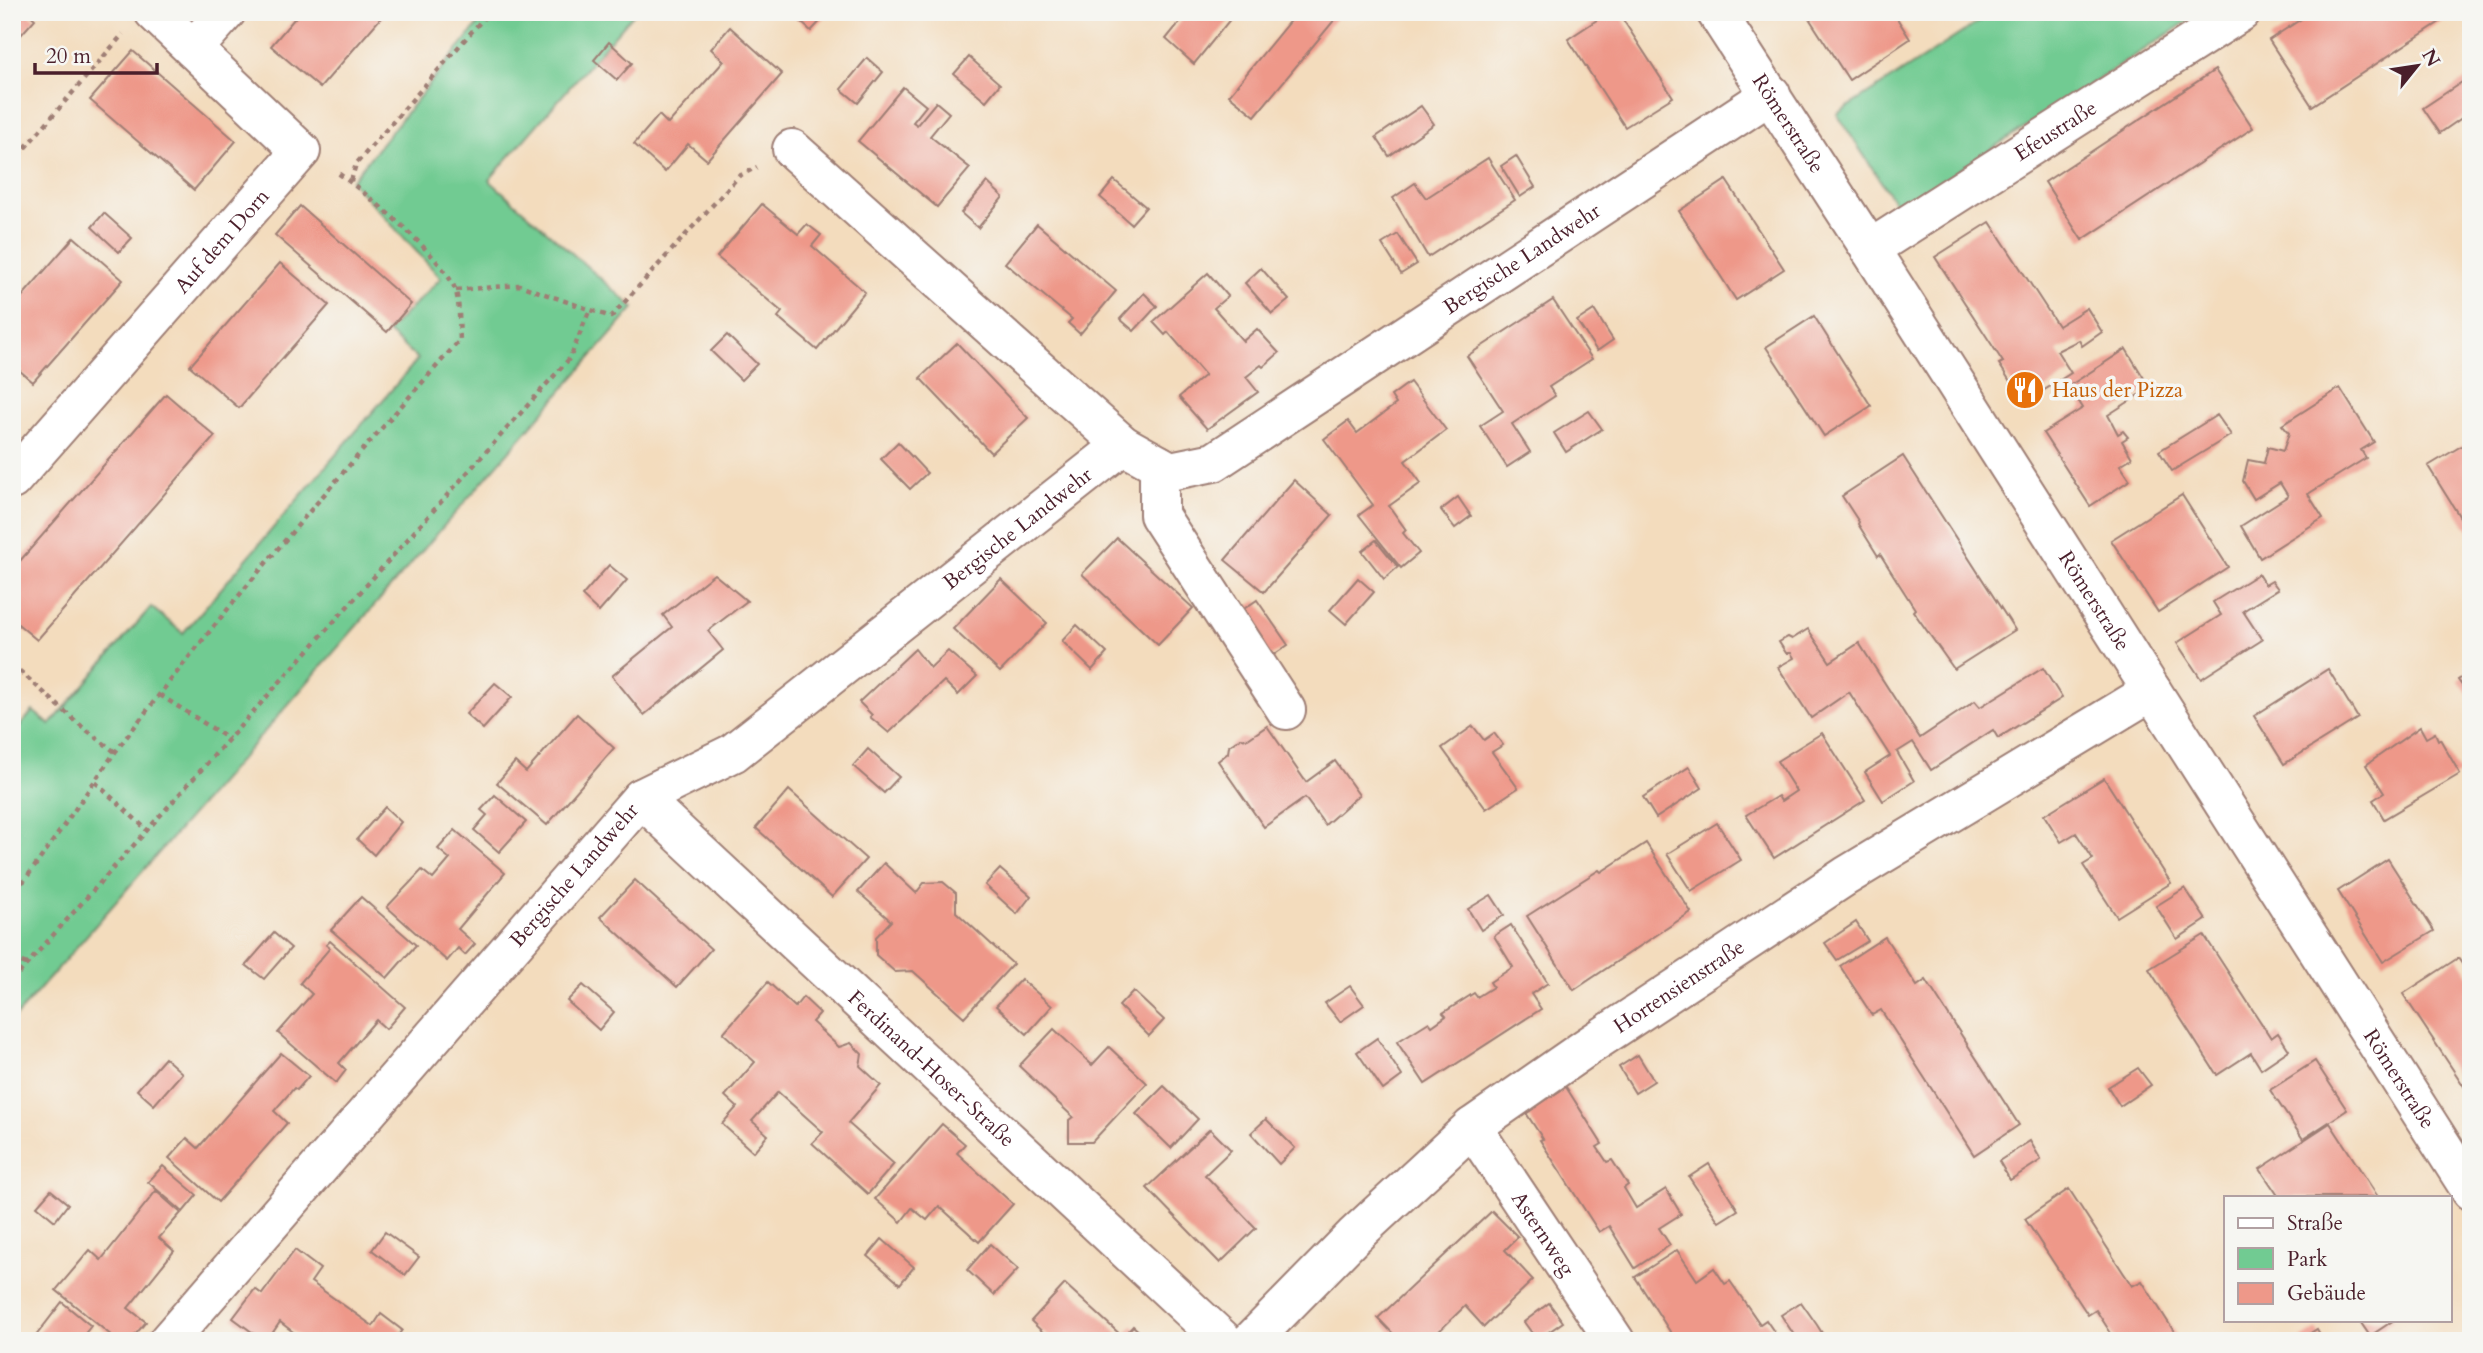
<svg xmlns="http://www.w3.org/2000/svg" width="2483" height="1353" font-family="Cardo,serif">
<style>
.green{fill:#71cb92;stroke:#5e755e;stroke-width:2}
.building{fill:#ee9889}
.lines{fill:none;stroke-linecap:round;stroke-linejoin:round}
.minor-casing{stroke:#9e7e74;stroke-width:42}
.path{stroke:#9e7e74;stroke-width:4.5;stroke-dasharray:5 5;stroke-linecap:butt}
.minor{stroke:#fff;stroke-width:38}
.labels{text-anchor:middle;stroke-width:7;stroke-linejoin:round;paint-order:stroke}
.street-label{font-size:21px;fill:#4a1f2b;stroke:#f6f6f2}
.food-label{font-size:21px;fill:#c56008;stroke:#f6f6f2;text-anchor:start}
</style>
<rect width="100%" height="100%" fill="#f6f6f2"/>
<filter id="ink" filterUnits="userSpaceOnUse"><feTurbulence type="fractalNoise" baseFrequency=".0143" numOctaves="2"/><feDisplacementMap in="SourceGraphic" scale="14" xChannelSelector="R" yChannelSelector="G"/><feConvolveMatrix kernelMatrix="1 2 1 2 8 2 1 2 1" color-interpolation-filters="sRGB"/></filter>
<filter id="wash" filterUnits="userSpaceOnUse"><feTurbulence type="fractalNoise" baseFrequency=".00686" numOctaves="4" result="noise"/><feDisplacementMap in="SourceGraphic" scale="28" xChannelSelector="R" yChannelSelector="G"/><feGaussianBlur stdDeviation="1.57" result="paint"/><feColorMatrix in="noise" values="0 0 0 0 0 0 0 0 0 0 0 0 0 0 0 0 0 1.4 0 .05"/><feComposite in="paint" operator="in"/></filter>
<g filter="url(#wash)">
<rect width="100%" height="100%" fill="#f3dcbd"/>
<g class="green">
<polygon points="488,12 635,12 489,180 634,308 12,1021 12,735 33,711 50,725 151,607 183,633 418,359 387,332 441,278 351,181"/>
<polygon points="1994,12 2202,12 1899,209 1837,114"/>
</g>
<g id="blocks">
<g class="building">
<polygon points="12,12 27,12 35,19 12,45"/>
<polygon points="300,12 386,12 320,88 271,46"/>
<polygon points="790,12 832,12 829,16 827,14 811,31"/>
<polygon points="1188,12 1236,12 1194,64 1166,39"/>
<polygon points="1297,12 1341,12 1255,116 1229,95"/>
<polygon points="1609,12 1618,12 1673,97 1625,127 1568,39"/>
<polygon points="1805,12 1893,12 1910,39 1849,80"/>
<polygon points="2312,12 2455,12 2312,106 2269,40"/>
<polygon points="730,27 782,74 707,160 688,144 665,172 634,144 659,115 668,124 724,61 711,49"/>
<polygon points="609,42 632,63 617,80 594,60"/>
<polygon points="133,51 236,141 194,190 90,100"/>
<polygon points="969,57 1000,84 986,101 954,74"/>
<polygon points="867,58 883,72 858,103 841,89"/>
<polygon points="2215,70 2253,128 2082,240 2045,182"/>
<polygon points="2471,76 2471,121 2466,115 2440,133 2423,108"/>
<polygon points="903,87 926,106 913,122 917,125 936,102 949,113 930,136 970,168 937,207 858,141"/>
<polygon points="1421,106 1434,124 1389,156 1376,137"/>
<polygon points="1516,156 1535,187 1520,197 1501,166"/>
<polygon points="1488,158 1515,200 1428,257 1393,198 1415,183 1426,198"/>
<polygon points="1114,180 1146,207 1131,224 1100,197"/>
<polygon points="1726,180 1784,269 1736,300 1679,211"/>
<polygon points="987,182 1003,197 978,228 961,213"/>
<polygon points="762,204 798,234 807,224 821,235 812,246 865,292 817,350 778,317 782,312 717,257"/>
<polygon points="300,206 411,304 387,332 275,235"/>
<polygon points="104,213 132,238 119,252 92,227"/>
<polygon points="1990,222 2058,326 2087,308 2102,332 2082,346 2079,340 2057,351 2071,373 2024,403 1999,364 2003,362 1935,257"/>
<polygon points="1037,224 1116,291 1080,334 1068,323 1072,319 1005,263"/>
<polygon points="1398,234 1417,264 1401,274 1382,244"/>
<polygon points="74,237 123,280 33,382 12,364 12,308"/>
<polygon points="280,263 329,305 239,408 190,366"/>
<polygon points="1261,268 1289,300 1272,314 1245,283"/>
<polygon points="1208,273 1228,296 1214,308 1243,341 1257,329 1279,353 1263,367 1261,365 1246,377 1258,392 1207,429 1179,397 1205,375 1168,332 1165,335 1153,322"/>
<polygon points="1144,293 1157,306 1134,331 1120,319"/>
<polygon points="1553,300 1592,359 1549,387 1555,396 1512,424 1530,452 1507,467 1480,426 1503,411 1467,356"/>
<polygon points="1594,310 1613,340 1597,351 1577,321"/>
<polygon points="1814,316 1871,406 1824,436 1766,347"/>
<polygon points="727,335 757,364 741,380 711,351"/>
<polygon points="957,343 1028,418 991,453 920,378"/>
<polygon points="2126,349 2150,388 2108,415 2118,434 2123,431 2128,437 2122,441 2132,458 2120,465 2130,480 2090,506 2043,433 2083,408 2069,386"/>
<polygon points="1410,382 1446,430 1405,461 1421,483 1389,506 1406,530 1403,533 1419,553 1401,568 1359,515 1373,505 1324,439 1348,421 1357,433 1396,404 1391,396"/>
<polygon points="2340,388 2374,442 2361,450 2366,458 2308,494 2323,518 2260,558 2241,526 2288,496 2280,483 2254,499 2243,481 2248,460 2264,463 2268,447 2283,451 2289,433 2282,425"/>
<polygon points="166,394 215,436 37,640 12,619 12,570"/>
<polygon points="1589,411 1602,429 1566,452 1554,433"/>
<polygon points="2217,415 2231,435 2172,471 2159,451"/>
<polygon points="898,442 927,473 910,489 881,459"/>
<polygon points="2463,445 2471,457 2471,535 2428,466"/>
<polygon points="1903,456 2015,630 1954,669 1913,611 1915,609 1880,554 1878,556 1858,524 1859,522 1842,496"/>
<polygon points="1294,480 1332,515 1264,592 1225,560"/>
<polygon points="2182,495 2228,567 2158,612 2111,540"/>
<polygon points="1458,497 1471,516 1455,528 1441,510"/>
<polygon points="1117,538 1193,608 1158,645 1082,574"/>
<polygon points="1376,540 1398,567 1384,579 1362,551"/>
<polygon points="609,565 627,580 599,612 582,596"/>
<polygon points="714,574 747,601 708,631 723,650 644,715 612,676 672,627 663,615"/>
<polygon points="2258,574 2265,585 2272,581 2278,589 2243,611 2262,640 2201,679 2177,643 2221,615 2213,602"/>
<polygon points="1358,578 1374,592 1346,624 1330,610"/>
<polygon points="1001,579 1047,623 1000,672 953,629"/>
<polygon points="1257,600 1288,645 1266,660 1235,615"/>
<polygon points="1077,625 1107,653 1092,670 1062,641"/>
<polygon points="1808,629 1830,662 1859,643 1920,738 1975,701 1980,707 2043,668 2062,698 1998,738 1993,730 1931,770 1913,742 1897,752 1914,781 1883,801 1865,772 1890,756 1849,692 1811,718 1778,667 1794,658 1791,653 1786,653 1779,642 1788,637 1792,639"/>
<polygon points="915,649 930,668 948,651 977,676 958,695 944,681 889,733 870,717 872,715 859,702"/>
<polygon points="2328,669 2358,718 2284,764 2254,716"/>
<polygon points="2471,671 2471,692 2468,694 2458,680"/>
<polygon points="495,683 512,697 483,729 466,714"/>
<polygon points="577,714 614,748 547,825 497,783 515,762 526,772"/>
<polygon points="1267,726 1306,782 1335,761 1359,795 1325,825 1305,798 1264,827 1218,761 1228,753 1229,746 1241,738 1248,739"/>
<polygon points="1473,726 1484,740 1494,733 1503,745 1492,752 1518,788 1486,809 1442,748"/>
<polygon points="2420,727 2426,738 2435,733 2438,740 2440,739 2460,774 2384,819 2373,800 2384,793 2366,765"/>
<polygon points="1822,733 1865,800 1774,858 1746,815 1778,796 1781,801 1796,791 1777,761"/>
<polygon points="868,749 899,777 884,793 853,766"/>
<polygon points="1689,767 1702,788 1656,818 1643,797"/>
<polygon points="2104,778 2171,883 2117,917 2083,865 2093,859 2076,833 2061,842 2044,815"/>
<polygon points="789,790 866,859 832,897 756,828"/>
<polygon points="495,795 526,822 499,852 474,830 487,815 481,810"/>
<polygon points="385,807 401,822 374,855 357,839"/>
<polygon points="1717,823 1741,860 1691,891 1667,854"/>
<polygon points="455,830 505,873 458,929 475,944 465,955 458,948 447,961 387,907 422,870 433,879 450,859 438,849"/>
<polygon points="1646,843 1691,912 1574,990 1527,916 1599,870 1601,872"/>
<polygon points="2388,859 2434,931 2383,962 2338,891"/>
<polygon points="884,863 916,893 924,883 943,882 956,893 956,912 1013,964 964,1017 913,971 895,972 876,955 876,937 891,921 858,892"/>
<polygon points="1000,869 1031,896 1017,914 985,885"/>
<polygon points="635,880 711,949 677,987 600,917"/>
<polygon points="2185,888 2206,920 2177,939 2156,906"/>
<polygon points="1491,895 1504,915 1481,930 1468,909"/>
<polygon points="361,897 416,945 387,978 331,930"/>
<polygon points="1856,922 1868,941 1837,960 1825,943"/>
<polygon points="1511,925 1548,983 1531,994 1541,1009 1425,1084 1397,1042 1429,1022 1432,1026 1446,1016 1443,1013 1474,993 1477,997 1493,987 1490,982 1513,967 1494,936"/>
<polygon points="274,933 291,948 264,979 246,965"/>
<polygon points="2204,935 2271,1038 2278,1033 2289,1050 2261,1069 2251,1053 2217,1075 2149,969"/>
<polygon points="1885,937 1917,986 1926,980 2019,1125 1974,1155 1881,1010 1872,1015 1840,966"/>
<polygon points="330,941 405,1007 386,1029 376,1020 339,1063 346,1070 336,1083 278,1033 312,994 300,983 330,948 326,945"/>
<polygon points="2458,958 2471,977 2471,1097 2403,994"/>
<polygon points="1021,979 1052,1006 1027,1034 996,1006"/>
<polygon points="768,982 795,1007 803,997 820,1013 812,1022 839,1047 851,1043 862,1054 860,1066 881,1085 848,1123 894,1164 868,1194 812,1143 823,1132 778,1092 752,1121 768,1135 753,1152 722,1124 737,1107 725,1096 755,1062 723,1033"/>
<polygon points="583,985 614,1012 599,1030 567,1001"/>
<polygon points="1350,986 1364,1005 1340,1022 1325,1003"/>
<polygon points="1133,991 1164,1020 1149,1036 1119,1006"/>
<polygon points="1054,1029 1092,1065 1109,1047 1147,1083 1092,1142 1069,1142 1069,1120 1073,1117 1019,1066"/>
<polygon points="1377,1038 1402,1076 1383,1090 1357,1052"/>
<polygon points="281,1053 309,1076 297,1090 294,1088 274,1111 287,1123 218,1202 169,1158 187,1138 198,1148"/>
<polygon points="1638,1055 1654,1081 1635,1093 1619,1067"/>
<polygon points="165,1058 182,1073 154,1105 137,1090"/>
<polygon points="2315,1061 2347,1110 2303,1139 2270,1090"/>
<polygon points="2138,1068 2151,1085 2120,1106 2108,1087"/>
<polygon points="1164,1086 1198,1119 1171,1148 1136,1114"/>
<polygon points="1566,1087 1602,1144 1597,1147 1607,1162 1612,1160 1628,1185 1624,1188 1636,1208 1666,1189 1681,1214 1659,1228 1670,1245 1635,1268 1609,1226 1599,1232 1540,1140 1543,1139 1526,1113"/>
<polygon points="1266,1119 1295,1148 1279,1164 1251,1133"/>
<polygon points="2330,1123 2378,1197 2279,1197 2260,1169"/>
<polygon points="942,1124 965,1144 957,1153 1013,1204 979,1242 939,1206 927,1220 912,1208 901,1222 875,1199"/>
<polygon points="1210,1129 1231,1150 1205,1175 1256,1228 1220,1263 1147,1188"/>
<polygon points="2030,1141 2041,1160 2010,1180 1999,1161"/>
<polygon points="1709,1164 1738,1210 1719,1222 1689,1177"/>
<polygon points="163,1166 197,1195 183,1212 148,1182"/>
<polygon points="2069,1189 2132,1286 2142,1281 2180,1341 2116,1341 2096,1310 2088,1315 2025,1219"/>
<polygon points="51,1190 68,1204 55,1221 37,1206"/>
<polygon points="156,1191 181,1213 159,1238 174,1251 128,1308 146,1322 130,1341 118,1341 56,1290 90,1250 101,1260"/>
<polygon points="1492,1211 1518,1237 1505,1250 1533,1280 1484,1327 1465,1306 1429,1341 1400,1341 1378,1318"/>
<polygon points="385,1232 419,1257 405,1275 372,1250"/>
<polygon points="882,1239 914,1267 900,1284 868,1256"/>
<polygon points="990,1244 1018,1269 994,1295 967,1270"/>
<polygon points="295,1250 320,1269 311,1282 373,1326 381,1314 402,1330 394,1341 305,1341 280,1322 267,1341 264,1341 233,1318 255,1289 262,1294"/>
<polygon points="1677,1250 1697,1280 1714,1268 1725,1284 1730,1281 1760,1324 1766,1320 1779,1339 1775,1341 1676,1341 1635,1277"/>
<polygon points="1065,1284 1123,1337 1133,1326 1150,1341 1052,1341 1031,1321"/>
<polygon points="62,1302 91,1326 79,1341 32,1341"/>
<polygon points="1801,1302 1817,1325 1827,1341 1798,1341 1796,1338 1781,1315"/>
<polygon points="1549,1303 1563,1322 1537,1340 1524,1322"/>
<polygon points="2359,1320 2394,1320 2370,1336"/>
<polygon points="2317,1329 2324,1341 2298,1341"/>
</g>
</g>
</g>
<g filter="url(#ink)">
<use href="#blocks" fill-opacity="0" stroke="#9e7e74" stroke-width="2"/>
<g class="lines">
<g class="minor-casing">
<g id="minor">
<polyline points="154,12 193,49"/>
<path id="s1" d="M1716 12 1870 249 2471 1191"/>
<polyline points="792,149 1123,445"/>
<path id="s2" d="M1870 249 2241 12"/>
<polyline points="1159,465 1159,515 1286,710"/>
<path id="s3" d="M12 480 301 151 193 49 226 12"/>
<path id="s4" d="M641 798 1224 1341"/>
<path id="s5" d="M1472 1127 1615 1341"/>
<path id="s6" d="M168 1341 641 798 733 753 1123 445 1170 471 1214 462 1771 94"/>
<path id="s7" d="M1251 1341 1354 1236 1472 1127 1587 1047 1846 876 2152 691"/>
</g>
</g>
<g class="path">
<polyline points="12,163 123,34"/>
<polyline points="351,181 356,164 489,12"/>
<polyline points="456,290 519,285 611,317 739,176 757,167"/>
<polyline points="12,664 79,724 115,752"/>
<polyline points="160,695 229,739"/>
<polyline points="95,782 147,830"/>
<path d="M12 887 24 881C56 838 85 794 116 751 224 608 341 473 460 340 459 325 460 306 456 292 449 262 362 189 335 171"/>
<polyline points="12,959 27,964"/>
<polyline points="12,981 570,358 590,309"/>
</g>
<use href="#minor" class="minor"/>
</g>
</g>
<defs>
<g id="restaurant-disc" transform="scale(2.0125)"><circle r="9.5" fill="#e8710a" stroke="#f6f6f2"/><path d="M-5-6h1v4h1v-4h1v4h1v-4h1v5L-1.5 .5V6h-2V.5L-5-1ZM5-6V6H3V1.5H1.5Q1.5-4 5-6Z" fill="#fff"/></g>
</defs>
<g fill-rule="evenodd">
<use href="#restaurant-disc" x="2025" y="390"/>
</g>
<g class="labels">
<g class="street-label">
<text dy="7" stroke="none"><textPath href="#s1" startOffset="133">Römerstraße</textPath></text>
<text dy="7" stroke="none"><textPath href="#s2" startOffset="220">Efeustraße</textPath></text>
<text dy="7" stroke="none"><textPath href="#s3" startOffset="318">Auf dem Dorn</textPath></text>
<text dy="7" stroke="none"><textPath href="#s6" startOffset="1787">Bergische Landwehr</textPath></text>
<text dy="7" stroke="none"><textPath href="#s6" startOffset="1185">Bergische Landwehr</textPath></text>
<text dy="7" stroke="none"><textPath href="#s1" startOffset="700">Römerstraße</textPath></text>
<text dy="7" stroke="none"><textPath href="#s6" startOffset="618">Bergische Landwehr</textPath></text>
<text dy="7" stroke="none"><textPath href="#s7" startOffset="558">Hortensienstraße</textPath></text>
<text dy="7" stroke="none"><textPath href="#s4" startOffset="397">Ferdinand-Hoser-Straße</textPath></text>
<text dy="7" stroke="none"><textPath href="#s1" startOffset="1267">Römerstraße</textPath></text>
<text dy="7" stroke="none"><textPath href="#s5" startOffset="128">Asternweg</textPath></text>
</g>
<g class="food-label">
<text x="2052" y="397">Haus der Pizza</text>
</g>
</g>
<rect width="2483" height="1353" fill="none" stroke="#f6f6f2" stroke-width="42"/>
<rect x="2224" y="1196" width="228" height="126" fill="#f6f6f2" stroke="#b1a0a2" stroke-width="2"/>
<rect x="2238" y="1218" width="35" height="10" fill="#ffffff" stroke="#b1a0a2" stroke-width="2"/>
<text x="2287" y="1230" font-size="21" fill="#4a1f2b">Straße</text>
<rect x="2238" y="1248" width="35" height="21" fill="#71cb92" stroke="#b1a0a2" stroke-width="2"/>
<text x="2287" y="1266" font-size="21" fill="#4a1f2b">Park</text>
<rect x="2238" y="1283" width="35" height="21" fill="#ee9889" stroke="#b1a0a2" stroke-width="2"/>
<text x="2287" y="1300" font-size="21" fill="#4a1f2b">Gebäude</text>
<g transform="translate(2417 66) rotate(60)" stroke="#f6f6f2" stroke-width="5" paint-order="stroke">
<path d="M0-5L12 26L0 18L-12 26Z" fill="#4a1f2b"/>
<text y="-10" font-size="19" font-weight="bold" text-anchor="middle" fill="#4a1f2b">N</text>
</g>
<path d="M35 63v10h122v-10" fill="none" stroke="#4a1f2b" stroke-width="3.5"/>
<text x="46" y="63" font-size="21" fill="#4a1f2b" stroke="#f6f6f2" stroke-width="5" paint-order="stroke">20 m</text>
</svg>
